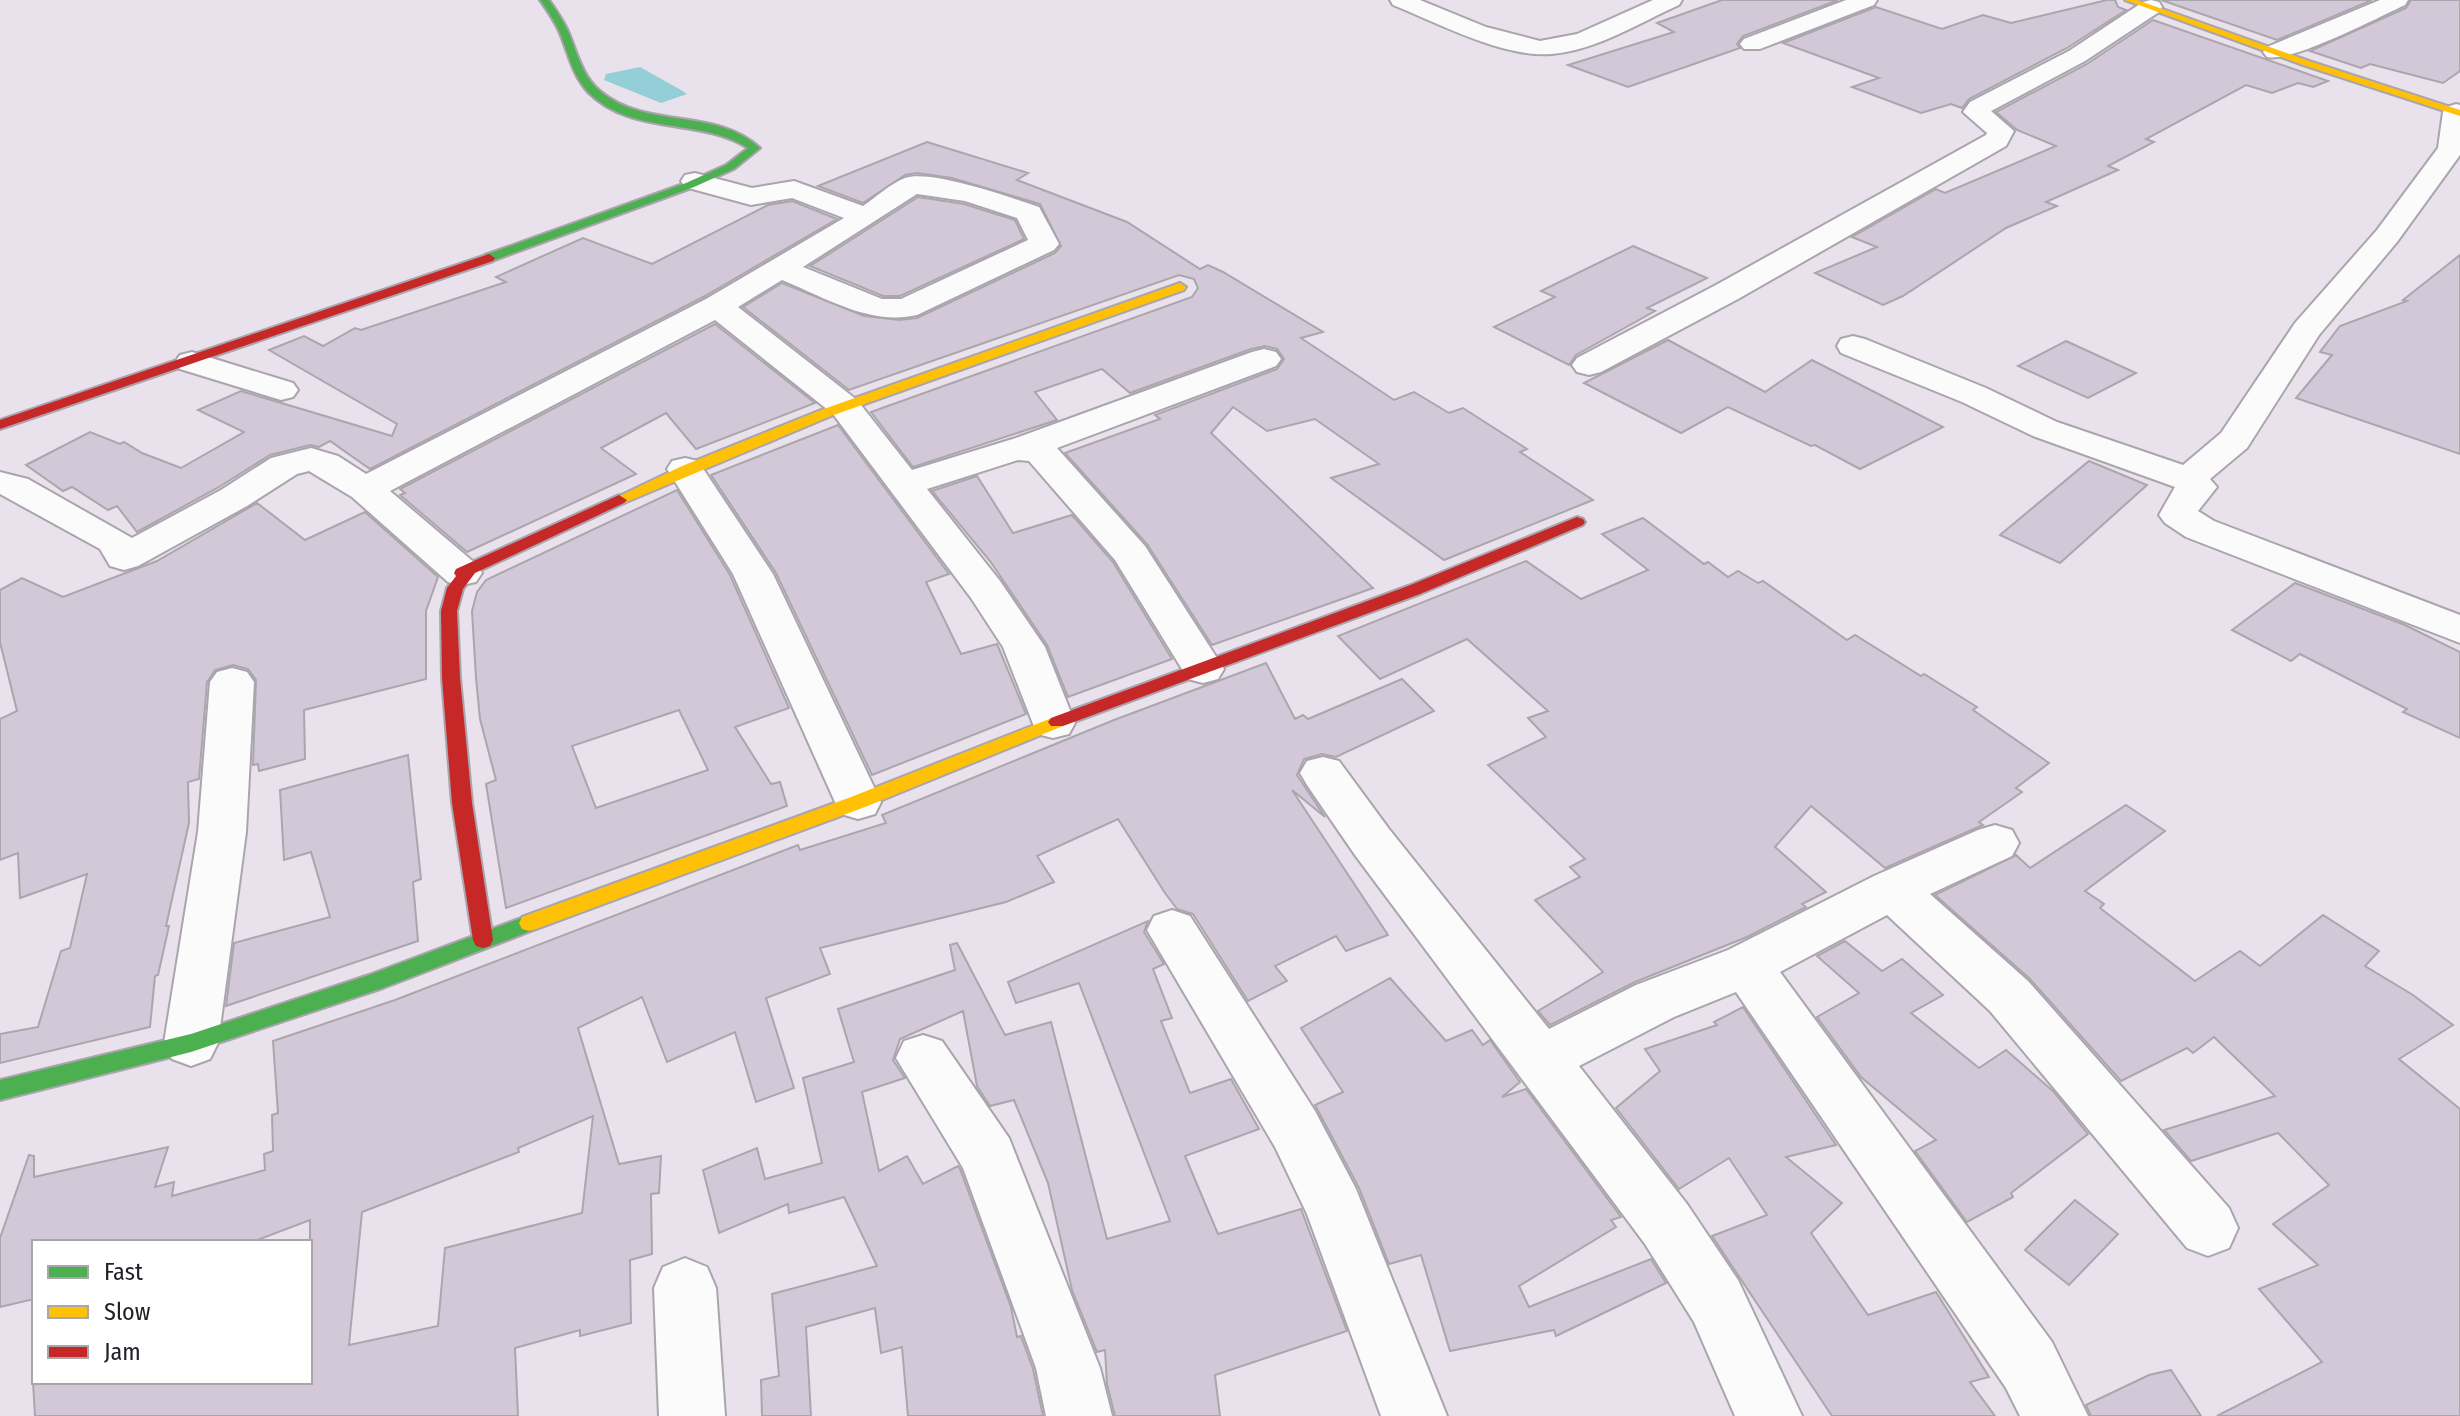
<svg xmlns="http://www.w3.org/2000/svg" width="2460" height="1416" font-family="'Fira Sans Condensed',sans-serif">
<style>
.water{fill:#94ced6}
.building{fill:#d3c8d7;stroke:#aba6ad;stroke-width:2;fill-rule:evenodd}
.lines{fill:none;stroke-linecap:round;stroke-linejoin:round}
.street-casing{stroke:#aaa5ad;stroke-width:4}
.fast-casing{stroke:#aaa5ad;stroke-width:4}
.slow-casing{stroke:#aaa5ad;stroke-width:4}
.jam-casing{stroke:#aaa5ad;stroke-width:4}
.street{fill:#fcfbfc;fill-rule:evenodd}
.fast{fill:#4caf50;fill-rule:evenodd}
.slow{fill:#ffc107;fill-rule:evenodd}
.jam{fill:#c62828;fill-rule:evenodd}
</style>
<rect width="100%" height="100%" fill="#e9e2ec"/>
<polygon class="water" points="640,67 681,90 687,94 661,103 604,80 606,74"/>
<g class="building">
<polygon points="1722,0 1838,0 1743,36 1737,44 1740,48 1628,87 1568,65 1674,32 1657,23"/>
<polygon points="2107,0 2115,0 2118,7 2126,10 2067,48 1969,99 1962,108 1951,104 1921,113 1852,87 1879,78 1783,43 1876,7 1942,29 1983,15 2011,23"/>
<polygon points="2161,0 2372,0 2277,40"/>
<polygon points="2411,0 2460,0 2460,71 2443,83 2370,64 2361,68 2310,51 2406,8"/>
<polygon points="2153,20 2328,81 2313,87 2298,83 2272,93 2246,85 2146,139 2154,142 2108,166 2118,170 2046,202 2057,206 2006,228 1903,296 1883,305 1815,273 1877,247 1852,237 1936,189 1945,193 2056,146 2017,130 1996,112 2087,64"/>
<polygon points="927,142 1028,173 1017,180 1127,222 1200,269 1208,265 1223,272 1323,332 1301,338 1394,400 1414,392 1449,413 1463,408 1527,449 1520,452 1593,500 1444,560 1331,478 1379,464 1315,419 1267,431 1233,407 1211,433 1373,588 1212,645 1147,544 1065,453 1160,419 1155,415 1277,369 1284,359 1277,349 1265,346 1251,349 1130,393 1102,369 1035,392 1057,420 913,467 871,412 1192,297 1198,288 1194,279 1179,275 849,390 743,307 782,283 864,316 899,320 917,318 1055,253 1061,246 1040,204 952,178 917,173 905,175 863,203 818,186"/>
<polygon points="918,197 964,204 1015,220 1024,239 900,296 883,296 810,266"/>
<polygon points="792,201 837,219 705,296 370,469 330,441 319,447 310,445 270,455 219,487 137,532 117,506 108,510 72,487 63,491 26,465 90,432 120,444 124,442 142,453 181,468 244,432 198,410 241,391 392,436 397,424 269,350 304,336 323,346 355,328 361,330 506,282 496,277 583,238 652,264 768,205"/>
<polygon points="1633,246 1707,278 1647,308 1655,311 1576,355 1569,365 1494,327 1555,297 1541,291"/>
<polygon points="2460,255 2460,454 2296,398 2332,355 2320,352 2340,326 2407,301 2403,300"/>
<polygon points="715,324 815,403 696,449 666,413 601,448 636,474 467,552 400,495 405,493 400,489"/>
<polygon points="1668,340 1765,392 1812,360 1943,427 1860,469 1815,445 1811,446 1728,407 1681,433 1584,383"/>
<polygon points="2066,341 2136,373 2088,398 2018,366"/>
<polygon points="838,425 949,574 926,582 961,654 997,644 1026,714 872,775 776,573 711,475"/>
<polygon points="2089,461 2147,485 2060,563 2000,535"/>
<polygon points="977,476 1013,533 1072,515 1113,562 1172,659 1068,697 1047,645 990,561 932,491"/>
<path d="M677 490 730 575 789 708 735 727 771 784 780 782 787 806 506 908 486 784 496 780 480 719 476 678 472 611 477 592 486 580ZM679 710 708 770 596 808 572 746Z"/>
<polygon points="257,503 305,540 365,512 438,577 426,611 426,679 304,710 305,759 259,771 258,764 253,765 256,680 248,669 233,665 215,670 207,682 199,779 188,782 189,823 166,926 169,926 158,975 155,976 150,1027 0,1063 0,1034 38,1027 61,951 70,948 87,874 20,898 18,853 0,860 0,719 17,711 0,642 0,590 22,578 63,597 157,561"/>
<polygon points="1643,518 1704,564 1708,562 1728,577 1738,571 1758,583 1763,581 1847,640 1855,635 1921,676 1924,674 1977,707 1973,710 2049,763 2016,788 2022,792 1979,822 1983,825 1885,868 1811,806 1775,847 1826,892 1802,904 1806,907 1747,937 1635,982 1550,1025 1538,1011 1603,972 1535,900 1580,877 1570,867 1585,859 1488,765 1546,737 1528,718 1548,711 1467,639 1380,679 1338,636 1526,561 1581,599 1648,570 1602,534"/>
<polygon points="2295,583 2405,625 2460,652 2460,738 2403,712 2407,709 2300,654 2291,661 2232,630"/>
<path d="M1266 663 1295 719 1303 715 1308 719 1402 679 1434 711 1336 757 1322 754 1304 759 1297 775 1325 817 1292 790 1388 935 1346 951 1336 936 1275 966 1287 981 1248 1001 1193 914 1177 909 1165 893 1118 819 1037 856 1054 882 1006 902 820 948 830 974 766 998 794 1088 756 1102 735 1032 667 1062 642 997 578 1028 619 1164 661 1156 659 1193 651 1194 652 1254 630 1260 631 1323 580 1336V1330L515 1348 518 1416H35L33 1382H310V1220L252 1242H34V1299L0 1307V1238L29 1155 34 1156V1177L168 1147 155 1187 174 1182 172 1196 265 1170 264 1154 273 1151 272 1115 278 1113 273 1041 395 1000 798 845 800 850 886 823 882 815 1114 720ZM593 1116 582 1213 445 1248 438 1326 349 1345 362 1212 519 1152 518 1148Z"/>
<polygon points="408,755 421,879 413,882 418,941 226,1006 234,943 330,917 311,852 284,860 280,790"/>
<polygon points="2126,805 2165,831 2085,891 2104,904 2100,908 2195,981 2240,951 2260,966 2323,915 2379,951 2365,966 2413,995 2453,1025 2399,1059 2460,1109 2460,1416 2217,1416 2322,1362 2259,1289 2318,1265 2273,1224 2329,1185 2278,1133 2191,1161 2164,1130 2275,1096 2214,1037 2193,1053 2187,1048 2121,1081 2030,979 1935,895 2016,855 2030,868"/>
<polygon points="1148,921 1144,932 1164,964 1153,969 1172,1018 1161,1021 1190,1093 1231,1079 1259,1129 1185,1156 1218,1234 1301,1209 1347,1331 1215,1375 1220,1416 1115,1416 1107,1384 1105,1350 1097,1352 1072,1290 1048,1183 1014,1100 990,1106 977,1086 963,1011 900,1039 893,1060 905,1078 862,1092 879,1171 907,1156 923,1184 958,1166 960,1169 1011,1307 1017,1337 1021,1336 1033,1369 1043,1416 908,1416 902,1347 881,1353 875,1308 806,1327 811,1416 762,1416 761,1380 779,1376 772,1294 877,1266 844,1197 789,1213 788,1204 719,1233 703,1170 757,1148 765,1179 822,1163 803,1078 854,1062 838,1009 955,970 950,945 957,943 1005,1035 1051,1022 1107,1239 1170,1221 1079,983 1016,1003 1008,982"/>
<polygon points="1845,941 1882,971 1902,959 1943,995 1911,1013 1979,1068 2006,1050 2054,1092 2088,1134 2011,1193 2013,1197 1967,1222 1915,1151 1936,1140 1861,1077 1817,1017 1859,993 1817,956"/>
<polygon points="1390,978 1446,1041 1472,1030 1483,1045 1490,1040 1520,1082 1502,1097 1526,1089 1621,1217 1611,1220 1616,1227 1519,1286 1529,1307 1651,1259 1666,1283 1556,1336 1554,1330 1450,1351 1421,1255 1389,1264 1359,1188 1315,1105 1343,1092 1301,1028"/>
<polygon points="1743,1007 1836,1145 1786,1157 1842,1203 1811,1233 1868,1315 1936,1292 1989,1377 1970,1382 1995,1416 1832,1416 1712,1236 1767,1215 1729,1158 1679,1189 1616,1108 1660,1071 1645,1049 1717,1025 1714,1022"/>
<polygon points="2075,1200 2118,1234 2069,1285 2025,1250"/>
<polygon points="2171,1370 2201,1416 2091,1416 2086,1405 2149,1375"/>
</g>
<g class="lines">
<g class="street-casing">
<g id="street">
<path d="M1390 0H1420L1486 27 1540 41 1577 34 1653 0H1682L1679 5C1639 23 1597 50 1552 54 1503 58 1438 23 1393 5Z"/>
<polygon points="1846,0 1877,0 1874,5 1760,49 1744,49 1740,44 1744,39"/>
<polygon points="2151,0 2159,2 2162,7 2159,12 2085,61 1991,111 2014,131 2006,146 1738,299 1601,372 1589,375 1577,372 1572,365 1577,358 1716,285 1986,135 1987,133 1963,112 1970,102 2069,51 2143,2"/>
<path d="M2380 0H2408L2405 5C2379 17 2291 63 2267 57L2263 52 2267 47Z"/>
<polygon points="2456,104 2460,105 2460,155 2397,242 2319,335 2247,448 2210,479 2217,487 2198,511 2214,521 2460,615 2460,643 2186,537 2165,523 2159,515 2175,487 2033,436 1962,402 1841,353 1837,346 1841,339 1853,336 1865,339 1986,388 2057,422 2183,465 2221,433 2295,323 2377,230 2438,148 2443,112 2447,107"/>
<path d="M695 173 752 188 794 181 863 206C876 197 890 184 905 178 931 169 1012 198 1039 207L1059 244 1054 250 917 315C870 326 824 297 782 280L738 307 857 400 912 470 1016 438 1252 352 1264 349 1276 352 1281 359 1276 366 1057 448 1145 546 1224 669 1218 679 1203 683 1188 679 1115 560 1029 461 1018 460 927 489 1000 581 1045 647 1075 723 1069 734 1053 738 1037 734 1003 647 971 598 833 414 715 320 390 491 476 564 482 573 476 582 462 585 448 582 352 497 309 471 297 474 247 506 138 566 124 570 110 566 100 549 0 494V472L28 479 132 538 221 490 271 458 311 448 338 456 366 474 706 299 844 218 792 198 751 205 685 187 681 181 685 175ZM917 194 965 201 1017 218 1028 240 901 299H882L803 267Z"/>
<polygon points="192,352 293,383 298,390 293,397 281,400 180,369 175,362 180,355"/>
<polygon points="685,458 698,461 773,574 881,802 875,814 858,819 841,814 835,802 733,574 667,469 672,461"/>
<polygon points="232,668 247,672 254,682 246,832 218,1043 210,1059 191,1066 172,1059 164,1043 198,832 210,682 217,672"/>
<polygon points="1323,757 1339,761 1389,829 1549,1029 1636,985 1728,950 1874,876 1978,830 1995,825 2012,830 2019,843 2012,856 1930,894 2028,981 2229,1208 2238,1228 2229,1248 2208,1256 2187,1248 1990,1011 1887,915 1780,972 2052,1342 2088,1416 2020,1416 2006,1388 1736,992 1674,1017 1579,1066 1687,1204 1738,1280 1802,1416 1735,1416 1694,1322 1645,1244 1355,855 1307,785 1300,773 1307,761"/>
<polygon points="1172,910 1190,916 1315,1111 1356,1189 1447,1416 1381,1416 1307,1214 1275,1147 1147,930 1154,916"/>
<polygon points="923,1035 942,1041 1009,1138 1100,1368 1112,1416 1046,1416 1036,1368 963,1168 896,1058 904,1041"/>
<polygon points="685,1258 707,1267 716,1288 725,1416 659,1416 654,1288 663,1267"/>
</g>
</g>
<g class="fast-casing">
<g id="fast">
<path d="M540 0H549C556 10 563 20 568 31 577 52 582 76 600 91 646 130 716 107 760 148L734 169 694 187 489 262 483 258 485 255 686 183 726 165 748 148C699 117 631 136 588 92 572 75 568 52 559 31 554 20 547 10 540 0Z"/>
<polygon points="529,915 536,917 539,923 536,929 383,988 191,1052 0,1100 0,1080 191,1034 369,975"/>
</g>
</g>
<g class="slow-casing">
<g id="slow">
<polygon points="2125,0 2137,0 2309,61 2460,110 2460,116 2303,65"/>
<polygon points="1180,283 1186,287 1184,290 831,416 624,503 614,503 611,500 682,466 821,410"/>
<polygon points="1057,716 1063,718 1066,722 1063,726 865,807 536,929 529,931 522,929 519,923 522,917 851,797"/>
</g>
</g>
<g class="jam-casing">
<g id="jam">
<polygon points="489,254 495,258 493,261 0,429 0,420"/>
<polygon points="619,495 627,500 624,503 475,573 463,589 457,611 460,678 472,803 493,940 490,946 483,948 476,946 473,940 452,803 442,678 441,611 447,588 456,576 454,573 456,569"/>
<polygon points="1577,517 1583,519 1585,522 1583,525 1420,594 1063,726 1051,726 1048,722 1051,718 1408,586"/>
</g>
</g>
<use href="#street" class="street"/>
<use href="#fast" class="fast"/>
<use href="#slow" class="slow"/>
<use href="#jam" class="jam"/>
</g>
<rect x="32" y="1240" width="280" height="144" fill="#ffffff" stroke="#a8a6a9" stroke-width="2"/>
<rect x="48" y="1266" width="40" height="12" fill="#4caf50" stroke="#a8a6a9" stroke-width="2"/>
<text x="104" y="1280" font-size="24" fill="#252028">Fast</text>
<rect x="48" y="1306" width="40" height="12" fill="#ffc107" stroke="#a8a6a9" stroke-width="2"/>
<text x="104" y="1320" font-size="24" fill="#252028">Slow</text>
<rect x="48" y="1346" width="40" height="12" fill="#c62828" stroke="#a8a6a9" stroke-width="2"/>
<text x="104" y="1360" font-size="24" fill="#252028">Jam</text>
</svg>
